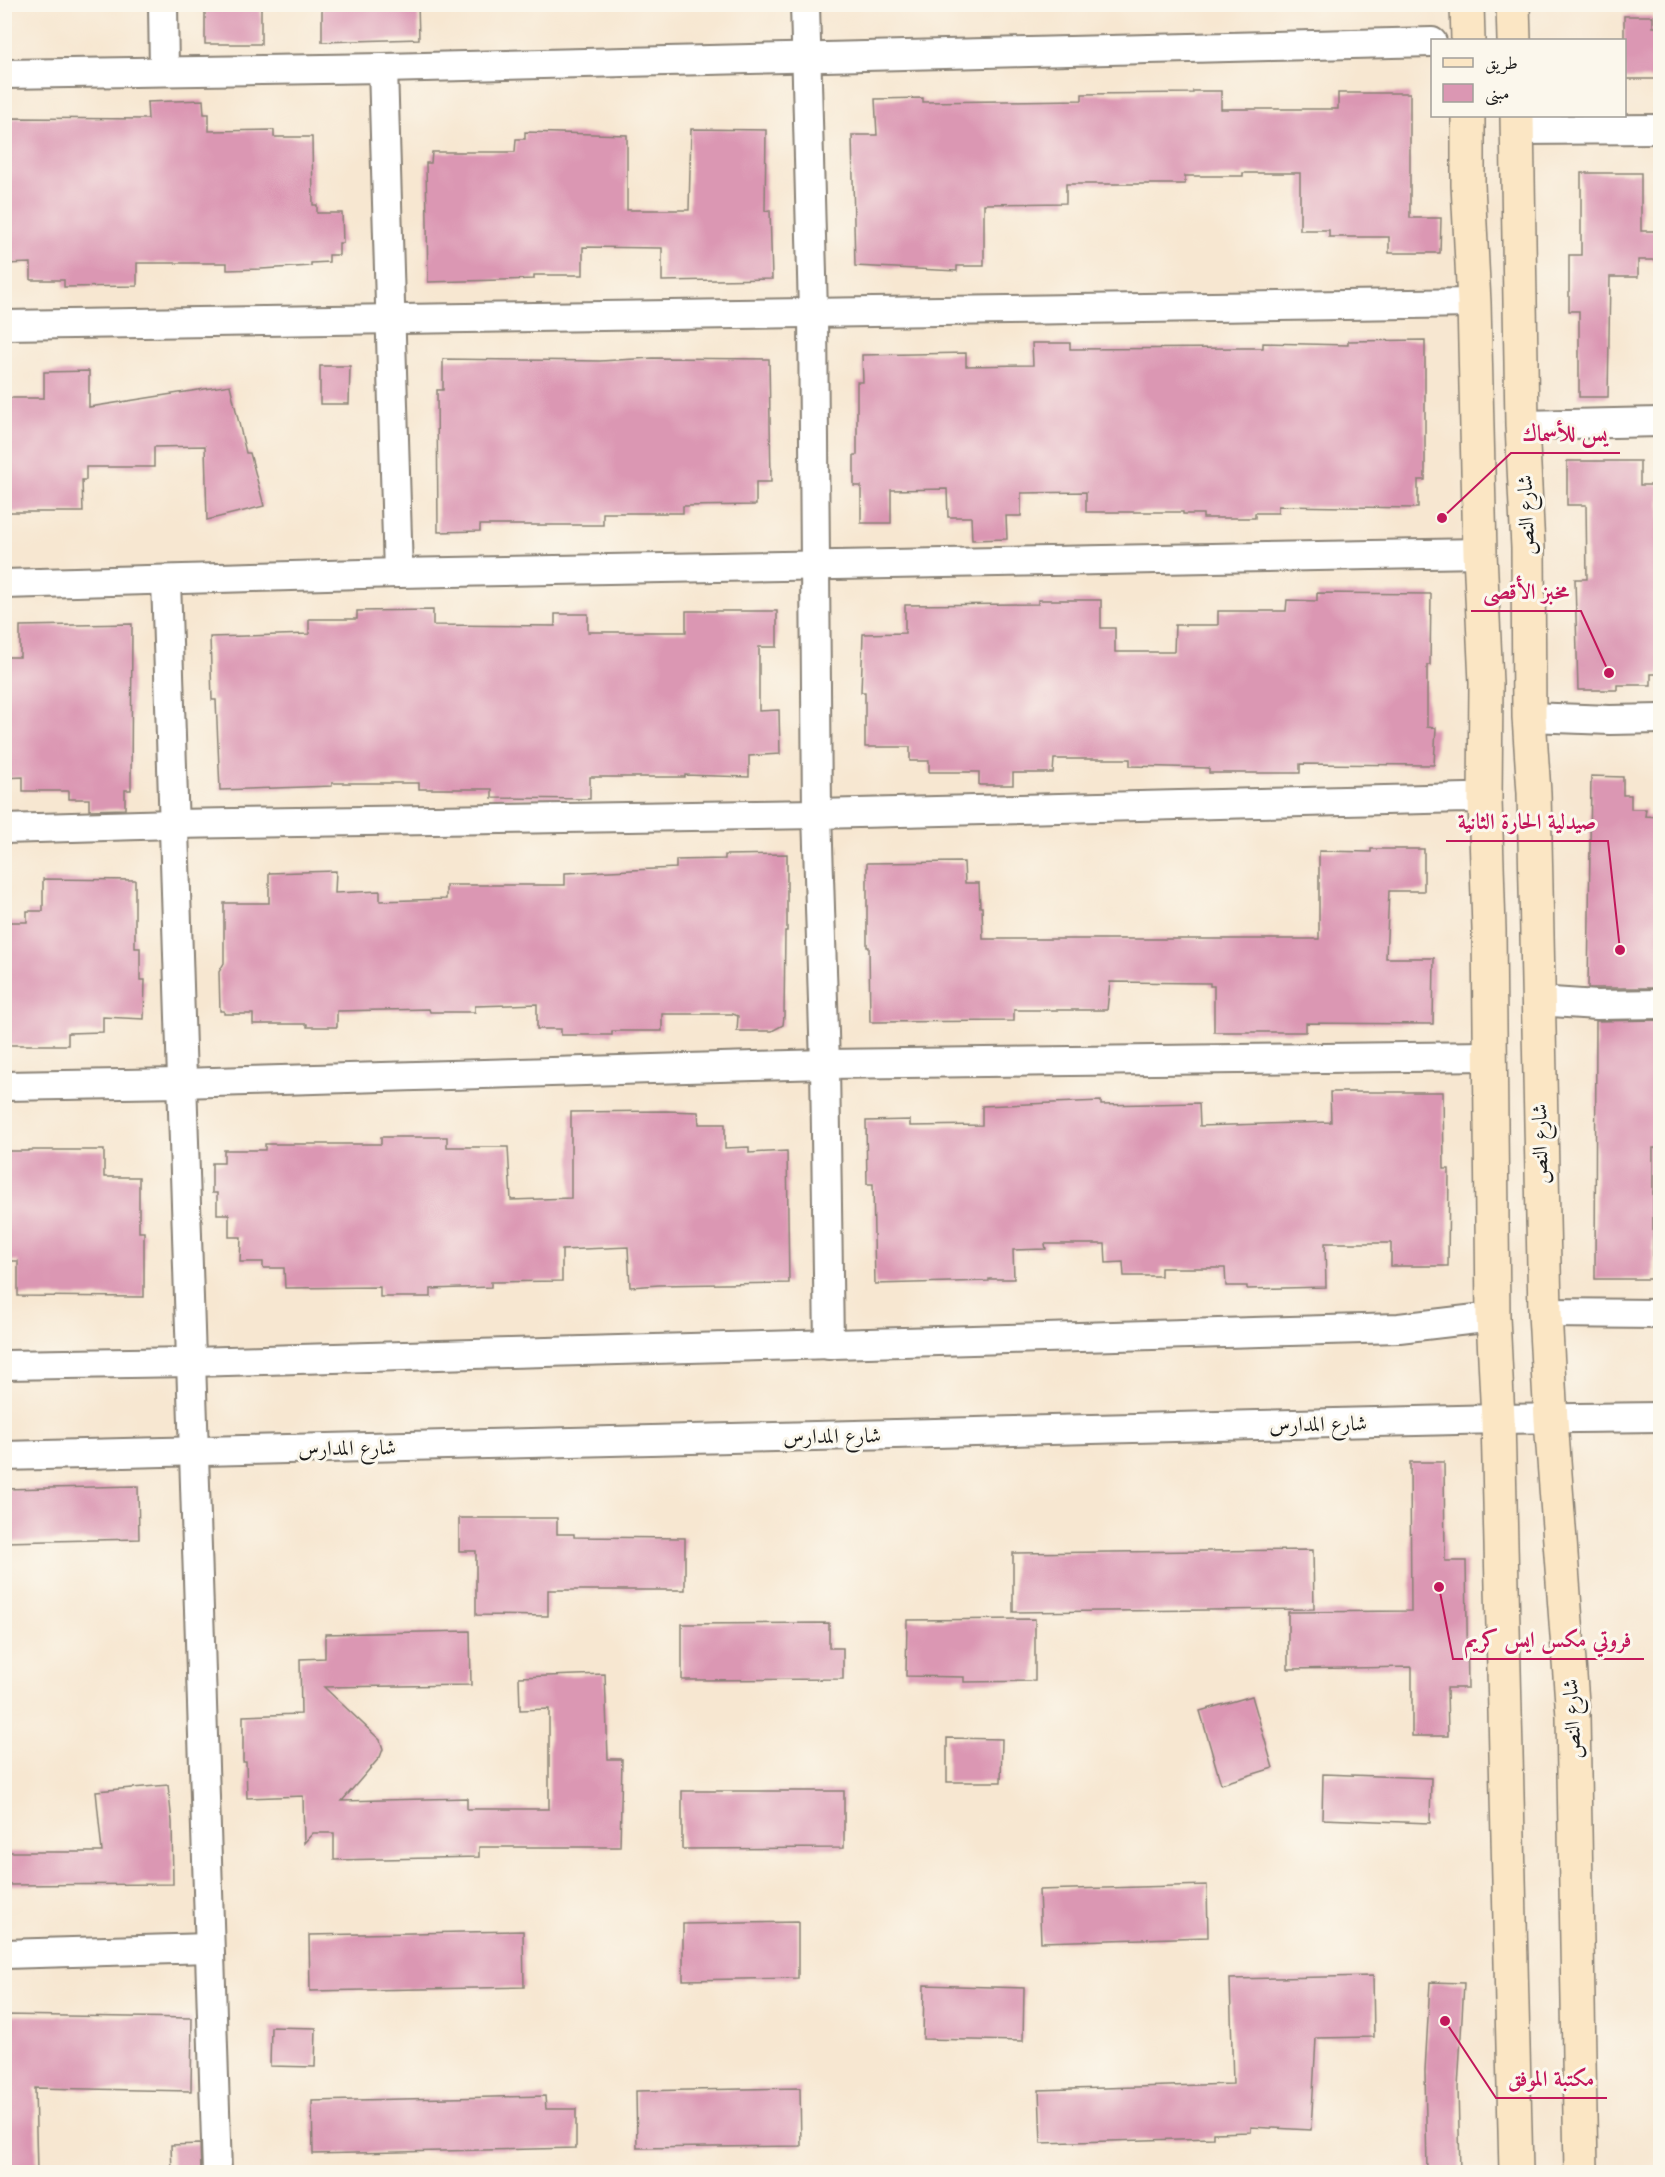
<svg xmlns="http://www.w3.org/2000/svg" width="1665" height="2177" font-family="'Old Standard TT',Amiri,serif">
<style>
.building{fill:#db97b3}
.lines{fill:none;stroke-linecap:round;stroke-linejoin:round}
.minor-casing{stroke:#8a8276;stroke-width:32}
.secondary-casing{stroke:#8a8276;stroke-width:36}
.minor{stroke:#fff;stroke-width:28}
.secondary{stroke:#fbe6c4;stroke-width:33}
.labels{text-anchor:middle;stroke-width:6;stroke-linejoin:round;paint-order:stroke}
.street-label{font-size:21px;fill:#1c1c1c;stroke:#fbf7ec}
.leader{fill:none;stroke:#c2185b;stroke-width:2}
.callout-dot{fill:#c2185b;stroke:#fbf7ec;stroke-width:2}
.callout-label{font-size:22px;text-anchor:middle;font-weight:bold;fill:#c2185b;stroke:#fbf7ec;stroke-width:6;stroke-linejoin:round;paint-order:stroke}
</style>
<rect width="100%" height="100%" fill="#fbf7ec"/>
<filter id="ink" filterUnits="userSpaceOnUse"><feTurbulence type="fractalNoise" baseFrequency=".0167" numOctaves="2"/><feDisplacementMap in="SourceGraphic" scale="12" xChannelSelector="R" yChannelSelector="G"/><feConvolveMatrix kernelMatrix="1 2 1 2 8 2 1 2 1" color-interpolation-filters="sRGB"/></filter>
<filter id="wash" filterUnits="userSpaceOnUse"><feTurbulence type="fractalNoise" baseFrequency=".008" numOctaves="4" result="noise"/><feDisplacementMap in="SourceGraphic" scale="24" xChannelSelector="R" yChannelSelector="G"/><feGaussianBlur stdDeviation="1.35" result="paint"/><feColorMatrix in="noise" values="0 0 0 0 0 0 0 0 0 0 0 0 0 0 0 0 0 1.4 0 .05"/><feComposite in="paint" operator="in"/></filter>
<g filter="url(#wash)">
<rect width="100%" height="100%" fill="#f7e7d1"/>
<g id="blocks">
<g class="building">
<polygon points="230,4 261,4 261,44 205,44 205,8 230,8"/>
<polygon points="322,4 418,4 419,39 322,42"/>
<polygon points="1624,16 1653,16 1653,27 1659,27 1659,79 1624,79"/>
<polygon points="1193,91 1221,91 1221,109 1338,109 1338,93 1410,93 1410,218 1441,218 1440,253 1389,253 1389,237 1329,237 1329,230 1300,230 1300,173 1243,173 1243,176 1185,176 1185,184 1066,184 1066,203 984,204 984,266 957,266 957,271 855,266 852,135 877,135 875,99 923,98 923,102 1082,100 1082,94 1193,93"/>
<polygon points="203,100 204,114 209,114 209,131 274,130 274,137 312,137 313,205 317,205 317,213 342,213 343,243 339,243 339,255 329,255 329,262 311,263 311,266 261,269 227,270 227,263 137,263 137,286 64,287 64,280 31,280 31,263 4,264 4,120 13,120 13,118 148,119 147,102"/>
<polygon points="691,129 766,130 765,211 770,210 772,279 662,281 662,248 583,247 583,275 534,275 534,279 428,282 426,163 431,163 432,152 515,152 516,139 525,139 525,132 627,135 627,210 689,210"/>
<polygon points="1581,173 1641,173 1641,231 1656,231 1656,260 1638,260 1638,277 1610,277 1608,397 1579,397 1579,311 1569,311 1569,255 1581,255"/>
<polygon points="1425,340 1425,480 1418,480 1418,508 1278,506 1278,513 1255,513 1255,518 1203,518 1203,514 1183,514 1183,512 1086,512 1086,492 1021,493 1021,516 1006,516 1007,539 972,540 971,517 948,517 947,489 891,490 891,523 861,523 861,486 854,486 854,455 857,455 857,382 863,382 862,355 966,353 966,366 1033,365 1032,343 1070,343 1070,349 1244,348 1263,348 1263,343 1348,345 1348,341"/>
<polygon points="653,358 769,359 771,482 756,482 756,505 683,506 683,513 603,513 603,525 480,525 480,531 438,532 437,390 443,390 443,359 600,361"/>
<polygon points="320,366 350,366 349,404 320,404"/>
<polygon points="89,371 89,407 230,385 246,453 250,453 264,506 207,520 205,446 154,447 154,467 86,467 86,480 82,480 83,512 4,512 4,398 44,398 44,372"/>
<polygon points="1567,461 1640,461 1640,485 1660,485 1660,674 1651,674 1651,685 1617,685 1617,690 1578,690 1575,579 1587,579 1586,505 1567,505"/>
<polygon points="1317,593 1431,594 1430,665 1427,665 1427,727 1436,728 1434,765 1300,764 1300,773 1209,773 1209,768 1130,766 1130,759 1054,759 1053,773 1013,773 1013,785 979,785 979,772 929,772 929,761 910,761 910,747 865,747 865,692 861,692 863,634 905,633 905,605 1038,604 1038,600 1101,600 1101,628 1115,628 1115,652 1174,652 1175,625 1218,625 1218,611 1286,611 1287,600 1317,601"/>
<polygon points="433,610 433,625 555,626 555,614 588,614 588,632 686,632 686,611 777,611 777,647 759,647 759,711 779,710 780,754 749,756 749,777 685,775 685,777 590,777 590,799 492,798 492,789 419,789 419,783 332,783 332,786 220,790 216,700 212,700 210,637 309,634 309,619 357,619 357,611"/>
<polygon points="132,624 131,790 125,790 125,809 89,810 89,799 69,799 69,791 23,791 23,777 4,778 4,657 20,657 20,626"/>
<polygon points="1591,776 1623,777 1623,795 1631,795 1631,809 1646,809 1645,816 1660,817 1660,988 1588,988"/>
<polygon points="1371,849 1424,849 1424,891 1389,891 1386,958 1434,958 1433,1024 1306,1023 1306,1032 1214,1032 1214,986 1210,986 1210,983 1110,982 1107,1010 1014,1010 1014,1021 870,1022 869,947 867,947 867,863 964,862 965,883 979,883 980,907 982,907 983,939 1319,939 1319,851 1371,852"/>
<polygon points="787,854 787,931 785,931 784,1016 783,1025 772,1031 737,1031 738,1016 733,1014 662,1014 662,1031 612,1031 612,1035 561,1035 561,1029 537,1029 537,1004 475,1006 475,1012 430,1012 429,1009 337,1011 337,1027 307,1027 307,1024 253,1024 253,1014 224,1014 224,1011 220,1011 219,972 224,963 224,903 269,903 269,873 336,871 335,893 380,891 380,901 446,899 446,885 565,885 565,873 676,868 676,860 725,859 725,855"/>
<polygon points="43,879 135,880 135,948 140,948 140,980 145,980 144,1019 103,1017 103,1032 68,1033 68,1045 4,1045 6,922 27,922 27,911 43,911"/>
<polygon points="1660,1020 1660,1148 1653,1148 1653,1279 1595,1279 1596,1021"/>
<polygon points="1330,1092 1443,1092 1444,1169 1449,1169 1448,1266 1391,1266 1391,1243 1325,1243 1326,1287 1247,1289 1247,1286 1226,1286 1225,1268 1161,1268 1161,1276 1124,1276 1123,1262 1106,1263 1105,1244 1045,1244 1046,1249 1013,1250 1014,1279 989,1279 989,1281 875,1284 873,1184 867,1184 866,1121 910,1120 910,1126 982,1125 982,1106 1101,1101 1101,1105 1199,1103 1200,1126 1331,1122"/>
<polygon points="666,1111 698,1112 699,1124 725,1124 725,1148 749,1147 749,1153 787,1151 789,1283 659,1285 630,1287 628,1247 562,1250 562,1281 491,1282 491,1287 431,1289 431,1297 380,1297 380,1287 285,1288 284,1268 263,1268 263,1262 240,1262 241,1237 229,1237 229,1214 217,1214 217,1193 212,1193 212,1163 224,1163 224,1150 265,1150 265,1144 381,1144 381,1137 447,1137 447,1147 508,1147 511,1200 571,1198 571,1112"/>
<polygon points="29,1150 104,1150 104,1177 139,1177 139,1232 144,1232 144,1297 18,1296 18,1261 4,1261 4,1151 29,1151"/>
<polygon points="1410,1462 1444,1462 1445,1561 1466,1561 1468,1688 1447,1688 1448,1736 1412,1736 1412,1667 1288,1669 1288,1612 1411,1611"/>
<polygon points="138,1486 139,1539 4,1542 4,1489"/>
<polygon points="459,1518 557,1518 557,1534 574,1534 574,1537 685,1538 685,1590 548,1590 548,1616 476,1615 476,1551 459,1551"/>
<polygon points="1313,1550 1314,1609 1013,1612 1013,1553"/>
<polygon points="1035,1619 1035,1681 964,1682 964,1677 906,1676 907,1620"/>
<polygon points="829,1623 829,1648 843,1648 843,1679 682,1680 682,1624"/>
<polygon points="470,1631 471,1685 324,1687 380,1740 383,1749 380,1757 342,1801 467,1798 467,1809 549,1809 549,1709 520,1710 519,1677 605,1674 608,1759 622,1759 620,1847 479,1847 479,1857 334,1860 334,1833 313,1833 304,1843 303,1796 247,1798 246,1762 243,1762 243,1716 301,1714 300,1659 325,1658 325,1634"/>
<polygon points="1252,1696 1273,1768 1221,1784 1200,1711"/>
<polygon points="947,1738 1002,1739 1001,1782 947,1782"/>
<polygon points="1323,1774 1431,1778 1430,1823 1322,1819"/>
<polygon points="168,1785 172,1822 173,1884 4,1885 4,1852 102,1852 96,1791"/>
<polygon points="682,1791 844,1791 844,1848 682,1849"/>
<polygon points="1207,1885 1208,1937 1041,1942 1039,1890"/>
<polygon points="798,1922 798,1978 683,1980 683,1924"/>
<polygon points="523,1931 524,1987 310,1991 309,1935"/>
<polygon points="1373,1976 1374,2037 1316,2038 1311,2130 1251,2127 1251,2132 1213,2133 1213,2138 1041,2143 1039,2090 1233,2084 1230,1979"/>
<polygon points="1430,1982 1464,1983 1458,2088 1460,2172 1427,2172 1425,2071"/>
<polygon points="924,1985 1024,1988 1023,2041 923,2039"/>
<polygon points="4,2015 192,2018 191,2091 35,2088 37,2172 4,2172"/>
<polygon points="271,2027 316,2028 315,2067 270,2066"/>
<polygon points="800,2088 801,2146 637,2148 636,2091"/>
<polygon points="545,2096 546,2109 576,2109 576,2148 313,2154 312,2101"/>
<polygon points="200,2144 201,2172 172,2172 171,2145"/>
</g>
</g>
</g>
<g filter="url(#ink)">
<use href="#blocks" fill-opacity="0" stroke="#8a8276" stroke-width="1.5"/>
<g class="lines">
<g class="minor-casing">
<g id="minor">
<polyline points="163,4 164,71"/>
<polyline points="805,4 813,313 817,814 825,1064 829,1345"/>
<polyline points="383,68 398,573"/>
<polyline points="4,74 383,68 1432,42"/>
<polyline points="1518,130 1660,129"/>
<polyline points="4,325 1474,303"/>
<polyline points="1522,425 1660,422"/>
<polyline points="166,580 217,2172"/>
<polyline points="4,584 398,573 1480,553"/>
<polyline points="1529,717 1610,720 1660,719"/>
<polyline points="4,829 174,824 817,814 1466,798 1485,800"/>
<polyline points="1537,1001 1597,1005 1660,1004"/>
<polyline points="4,1086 181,1083 825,1064 1490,1056"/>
<polyline points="1545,1313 1660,1314"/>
<polyline points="4,1365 192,1362 1399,1328 1493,1317"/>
<polyline points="4,1456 1498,1419 1660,1417"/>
<polyline points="4,1954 209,1948"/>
</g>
</g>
<g class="secondary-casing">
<g id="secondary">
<polyline points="1467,4 1468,40"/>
<polyline points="1513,4 1514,40"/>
<polyline points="1468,116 1468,185 1474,303 1480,553 1486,683 1485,800 1489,930 1493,1317 1498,1419 1516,2172"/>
<polyline points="1517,116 1522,425 1528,548 1529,717 1534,793 1545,1313 1551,1420 1573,1716 1581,2172"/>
</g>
</g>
<use href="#minor" class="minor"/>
<use href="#secondary" class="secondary"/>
</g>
</g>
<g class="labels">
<g class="street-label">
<text transform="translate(1526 515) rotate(-92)" y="7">شارع النص</text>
<text transform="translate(1540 1144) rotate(-91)" y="7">شارع النص</text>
<text transform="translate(1318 1424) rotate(-1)" y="7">شارع المدارس</text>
<text transform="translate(832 1436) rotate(-1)" y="7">شارع المدارس</text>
<text transform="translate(347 1448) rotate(-1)" y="7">شارع المدارس</text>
<text transform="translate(1572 1719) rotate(-93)" y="7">شارع النص</text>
</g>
</g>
<path class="leader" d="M1442 518L1511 453H1620M1609 673L1581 611H1471M1620 950L1608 841H1446M1439 1587L1453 1659H1644M1445 2021L1496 2098H1607"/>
<g class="callout-dot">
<circle cx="1442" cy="518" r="6"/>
<circle cx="1609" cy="673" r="6"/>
<circle cx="1620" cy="950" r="6"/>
<circle cx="1439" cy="1587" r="6"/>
<circle cx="1445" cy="2021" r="6"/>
</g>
<g class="callout-label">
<text x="1565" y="441">يس للأسماك</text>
<text x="1526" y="599">مخبز الأقصى</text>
<text x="1527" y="829">صيدلية الحارة الثانية</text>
<text x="1548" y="1647">فروتي مكس ايس كريم</text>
<text x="1551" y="2086">مكتبة الموفق</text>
</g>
<rect width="1665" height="2177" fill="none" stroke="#fbf7ec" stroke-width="24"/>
<rect x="1431" y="39" width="195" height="78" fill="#fbf7ec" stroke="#a29f99" stroke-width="1.5"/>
<rect x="1443" y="58" width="30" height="9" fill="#fbe6c4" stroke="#a29f99" stroke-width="1.5"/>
<text x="1485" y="69" font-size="18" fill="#1c1c1c">طريق</text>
<rect x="1443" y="84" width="30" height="18" fill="#db97b3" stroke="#a29f99" stroke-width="1.5"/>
<text x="1485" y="99" font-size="18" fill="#1c1c1c">مبنى</text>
</svg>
